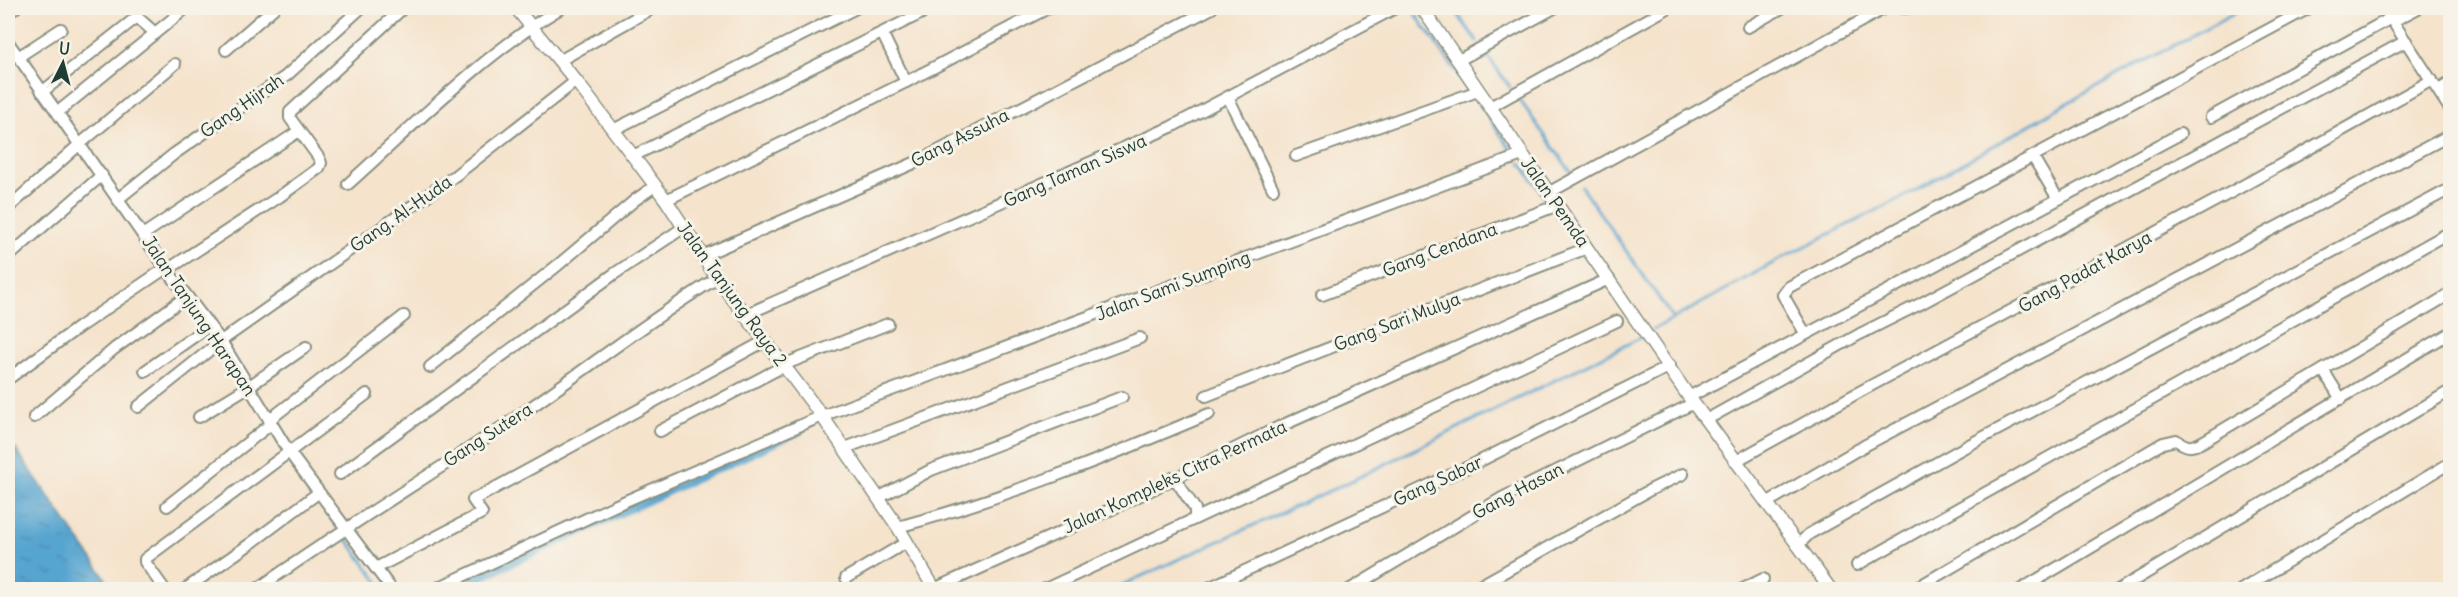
<svg xmlns="http://www.w3.org/2000/svg" width="2458" height="597" font-family="Delius,sans-serif">
<style>
.water{fill:url(#water-ripples);stroke:#3b7082;stroke-width:1.5}
.lines{fill:none;stroke-linecap:round;stroke-linejoin:round}
.stream{stroke:#57a4d0;stroke-width:3}
.canal{stroke:#57a4d0;stroke-width:9}
.minor-casing{stroke:#8a9080;stroke-width:14}
.tertiary-casing{stroke:#8a9080;stroke-width:15}
.minor{stroke:#fff;stroke-width:10}
.tertiary{stroke:#fff;stroke-width:12}
.labels{text-anchor:middle;stroke-width:6;stroke-linejoin:round;paint-order:stroke}
.street-label{font-size:18px;fill:#1f3d34;stroke:#f7f3e8}
</style>
<defs>
<pattern id="water-ripples" width="26" height="14" patternUnits="userSpaceOnUse" patternTransform="scale(1.5)"><rect width="26" height="14" fill="#57a4d0"/><path d="M2 4q2-2 4 0t4 0M15 11q2-2 4 0t4 0" fill="none" stroke="#4787aa"/></pattern>
</defs>
<rect width="100%" height="100%" fill="#f7f3e8"/>
<filter id="ink" filterUnits="userSpaceOnUse"><feTurbulence type="fractalNoise" baseFrequency=".0167" numOctaves="2"/><feDisplacementMap in="SourceGraphic" scale="12" xChannelSelector="R" yChannelSelector="G"/><feConvolveMatrix kernelMatrix="1 2 1 2 8 2 1 2 1" color-interpolation-filters="sRGB"/></filter>
<filter id="wash" filterUnits="userSpaceOnUse"><feTurbulence type="fractalNoise" baseFrequency=".008" numOctaves="4" result="noise"/><feDisplacementMap in="SourceGraphic" scale="24" xChannelSelector="R" yChannelSelector="G"/><feGaussianBlur stdDeviation="1.35" result="paint"/><feColorMatrix in="noise" values="0 0 0 0 0 0 0 0 0 0 0 0 0 0 0 0 0 1.4 0 .05"/><feComposite in="paint" operator="in"/></filter>
<g filter="url(#wash)">
<rect width="100%" height="100%" fill="#f5e3cc"/>
<polygon class="water" points="8,438 113,589 8,589"/>
<g class="lines">
<g class="stream">
<polyline points="1411,8 1467,87"/>
<polyline points="1453,8 1477,41"/>
<polyline points="2377,8 2384,18"/>
<polyline points="1486,54 1510,87"/>
<polyline points="1476,99 1512,151"/>
<polyline points="1519,99 1573,175"/>
<polyline points="1521,163 1547,201"/>
<polyline points="1581,186 1672,317"/>
<polyline points="1555,214 1576,244"/>
<polyline points="1653,330 1784,257 1911,193 2069,102 2243,8"/>
<polyline points="286,457 310,489"/>
<polyline points="319,501 337,526"/>
<polyline points="346,538 384,590"/>
<polyline points="1111,590 1349,482 1642,337"/>
</g>
<polyline class="canal" points="451,590 799,431"/>
</g>
</g>
<g filter="url(#ink)">
<g class="lines">
<g class="minor-casing">
<g id="minor">
<polyline points="1902,8 1907,8"/>
<polyline points="2384,8 2450,109"/>
<polyline points="8,13 15,8"/>
<polyline points="2393,21 2418,8"/>
<polyline points="1748,27 1782,8"/>
<polyline points="882,33 906,82"/>
<polyline points="8,42 167,270 221,341 289,452 392,590"/>
<polyline points="226,50 274,8"/>
<polyline points="18,57 61,29"/>
<polyline points="1459,60 1554,8"/>
<polyline points="559,61 653,8"/>
<polyline points="2439,90 2450,83"/>
<polyline points="42,92 137,17 155,33"/>
<polyline points="1228,97 1273,189"/>
<polyline points="1490,107 1668,8"/>
<polyline points="58,112 186,8"/>
<polyline points="2211,117 2391,18"/>
<polyline points="613,130 856,8"/>
<polyline points="633,156 932,8"/>
<polyline points="1296,156 1478,91"/>
<polyline points="2033,157 2058,199"/>
<path d="M348 184C414 125 486 52 561 8"/>
<polyline points="1550,192 1885,8"/>
<polyline points="118,199 174,154 286,76 361,8"/>
<polyline points="666,200 906,82 1048,8"/>
<polyline points="8,208 80,144 175,64"/>
<polyline points="144,234 299,131"/>
<polyline points="702,256 921,160 1212,8"/>
<polyline points="8,257 102,175"/>
<polyline points="167,270 279,197 319,168 321,163 319,158 290,118 290,112 403,8"/>
<polyline points="1322,295 1558,205"/>
<polyline points="745,315 1171,127 1395,8"/>
<polyline points="1805,333 1783,295 1789,287 2309,8"/>
<polyline points="783,365 888,324"/>
<polyline points="430,367 558,265 635,200 655,186"/>
<polyline points="2323,370 2341,399"/>
<polyline points="145,371 209,326"/>
<polyline points="8,379 79,327 166,268"/>
<polyline points="1206,396 1587,248"/>
<polyline points="1689,397 2180,134"/>
<polyline points="138,407 221,341 456,175 576,81"/>
<polyline points="34,417 114,349 187,296"/>
<polyline points="199,417 248,387 306,347"/>
<polyline points="269,420 404,316"/>
<polyline points="1706,420 1860,334 1920,304 2406,41"/>
<polyline points="660,431 784,366"/>
<polyline points="845,448 1140,338"/>
<polyline points="1736,461 1861,391 2239,188 2432,80"/>
<polyline points="340,474 614,274 683,228"/>
<polyline points="1174,477 1195,509 1195,518"/>
<polyline points="878,498 931,470 1122,397"/>
<polyline points="1768,502 1864,446 2450,135"/>
<polyline points="167,506 271,424"/>
<path d="M898 527C1005 498 1108 457 1209 414"/>
<polyline points="1798,545 1809,534 1965,447 2450,189"/>
<polyline points="1857,565 2450,232"/>
<polyline points="376,568 482,513 473,500 765,341"/>
<polyline points="846,578 907,542"/>
<polyline points="934,589 1114,508 1281,426 1609,279"/>
<polyline points="165,590 145,562 145,559 367,394"/>
<polyline points="184,590 250,544 318,493"/>
<path d="M256 590C339 531 426 478 511 421 580 374 646 322 717 278"/>
<polyline points="433,590 614,506 822,416 1522,155"/>
<polyline points="1043,590 1617,321"/>
<polyline points="1204,590 1470,466 1670,366"/>
<polyline points="1349,590 1502,498 1694,403"/>
<polyline points="1472,590 1650,490 1683,474"/>
<polyline points="1741,590 1763,579"/>
<path d="M1913 590 2163 443 2176 440C2188 448 2191 448 2204 441L2450 294"/>
<polyline points="2020,590 2450,333"/>
<polyline points="2118,590 2450,391"/>
<polyline points="2241,590 2450,463"/>
</g>
</g>
<g class="tertiary-casing">
<g id="tertiary">
<polyline points="516,8 576,81 633,156 666,200 717,278 822,416 898,527 935,590"/>
<polyline points="1422,8 1689,397 1831,590"/>
</g>
</g>
<use href="#minor" class="minor"/>
<use href="#tertiary" class="tertiary"/>
</g>
</g>
<g class="labels">
<g class="street-label">
<text transform="translate(242 106) rotate(-35)" y="6">Gang Hijrah</text>
<text transform="translate(960 138) rotate(-27)" y="6">Gang Assuha</text>
<text transform="translate(1075 171) rotate(-24)" y="6">Gang Taman Siswa</text>
<text transform="translate(1555 202) rotate(55)" y="6">Jalan Pemda</text>
<text transform="translate(401 214) rotate(-35)" y="6">Gang. Al-Huda</text>
<text transform="translate(1440 250) rotate(-21)" y="6">Gang Cendana</text>
<text transform="translate(2085 272) rotate(-29)" y="6">Gang Padat Karya</text>
<text transform="translate(1173 286) rotate(-21)" y="6">Jalan Sami Sumping</text>
<text transform="translate(732 294) rotate(54)" y="6">Jalan Tanjung Raya 2</text>
<text transform="translate(199 316) rotate(56)" y="6">Jalan Tanjung Harapan</text>
<text transform="translate(1397 322) rotate(-21)" y="6">Gang Sari Mulya</text>
<text transform="translate(488 435) rotate(-33)" y="6">Gang Sutera</text>
<text transform="translate(1175 477) rotate(-25)" y="6">Jalan Kompleks Citra Permata</text>
<text transform="translate(1438 481) rotate(-25)" y="6">Gang Sabar</text>
<text transform="translate(1518 491) rotate(-28)" y="6">Gang Hasan</text>
</g>
</g>
<rect width="2458" height="597" fill="none" stroke="#f7f3e8" stroke-width="30"/>
<g transform="translate(63 63) rotate(6)" stroke="#f7f3e8" stroke-width="4.5" paint-order="stroke">
<path d="M0-4.5L10 22L0 15L-10 22Z" fill="#1f3d34"/>
<text y="-9" font-size="16" font-weight="bold" text-anchor="middle" fill="#1f3d34">U</text>
</g>
</svg>
